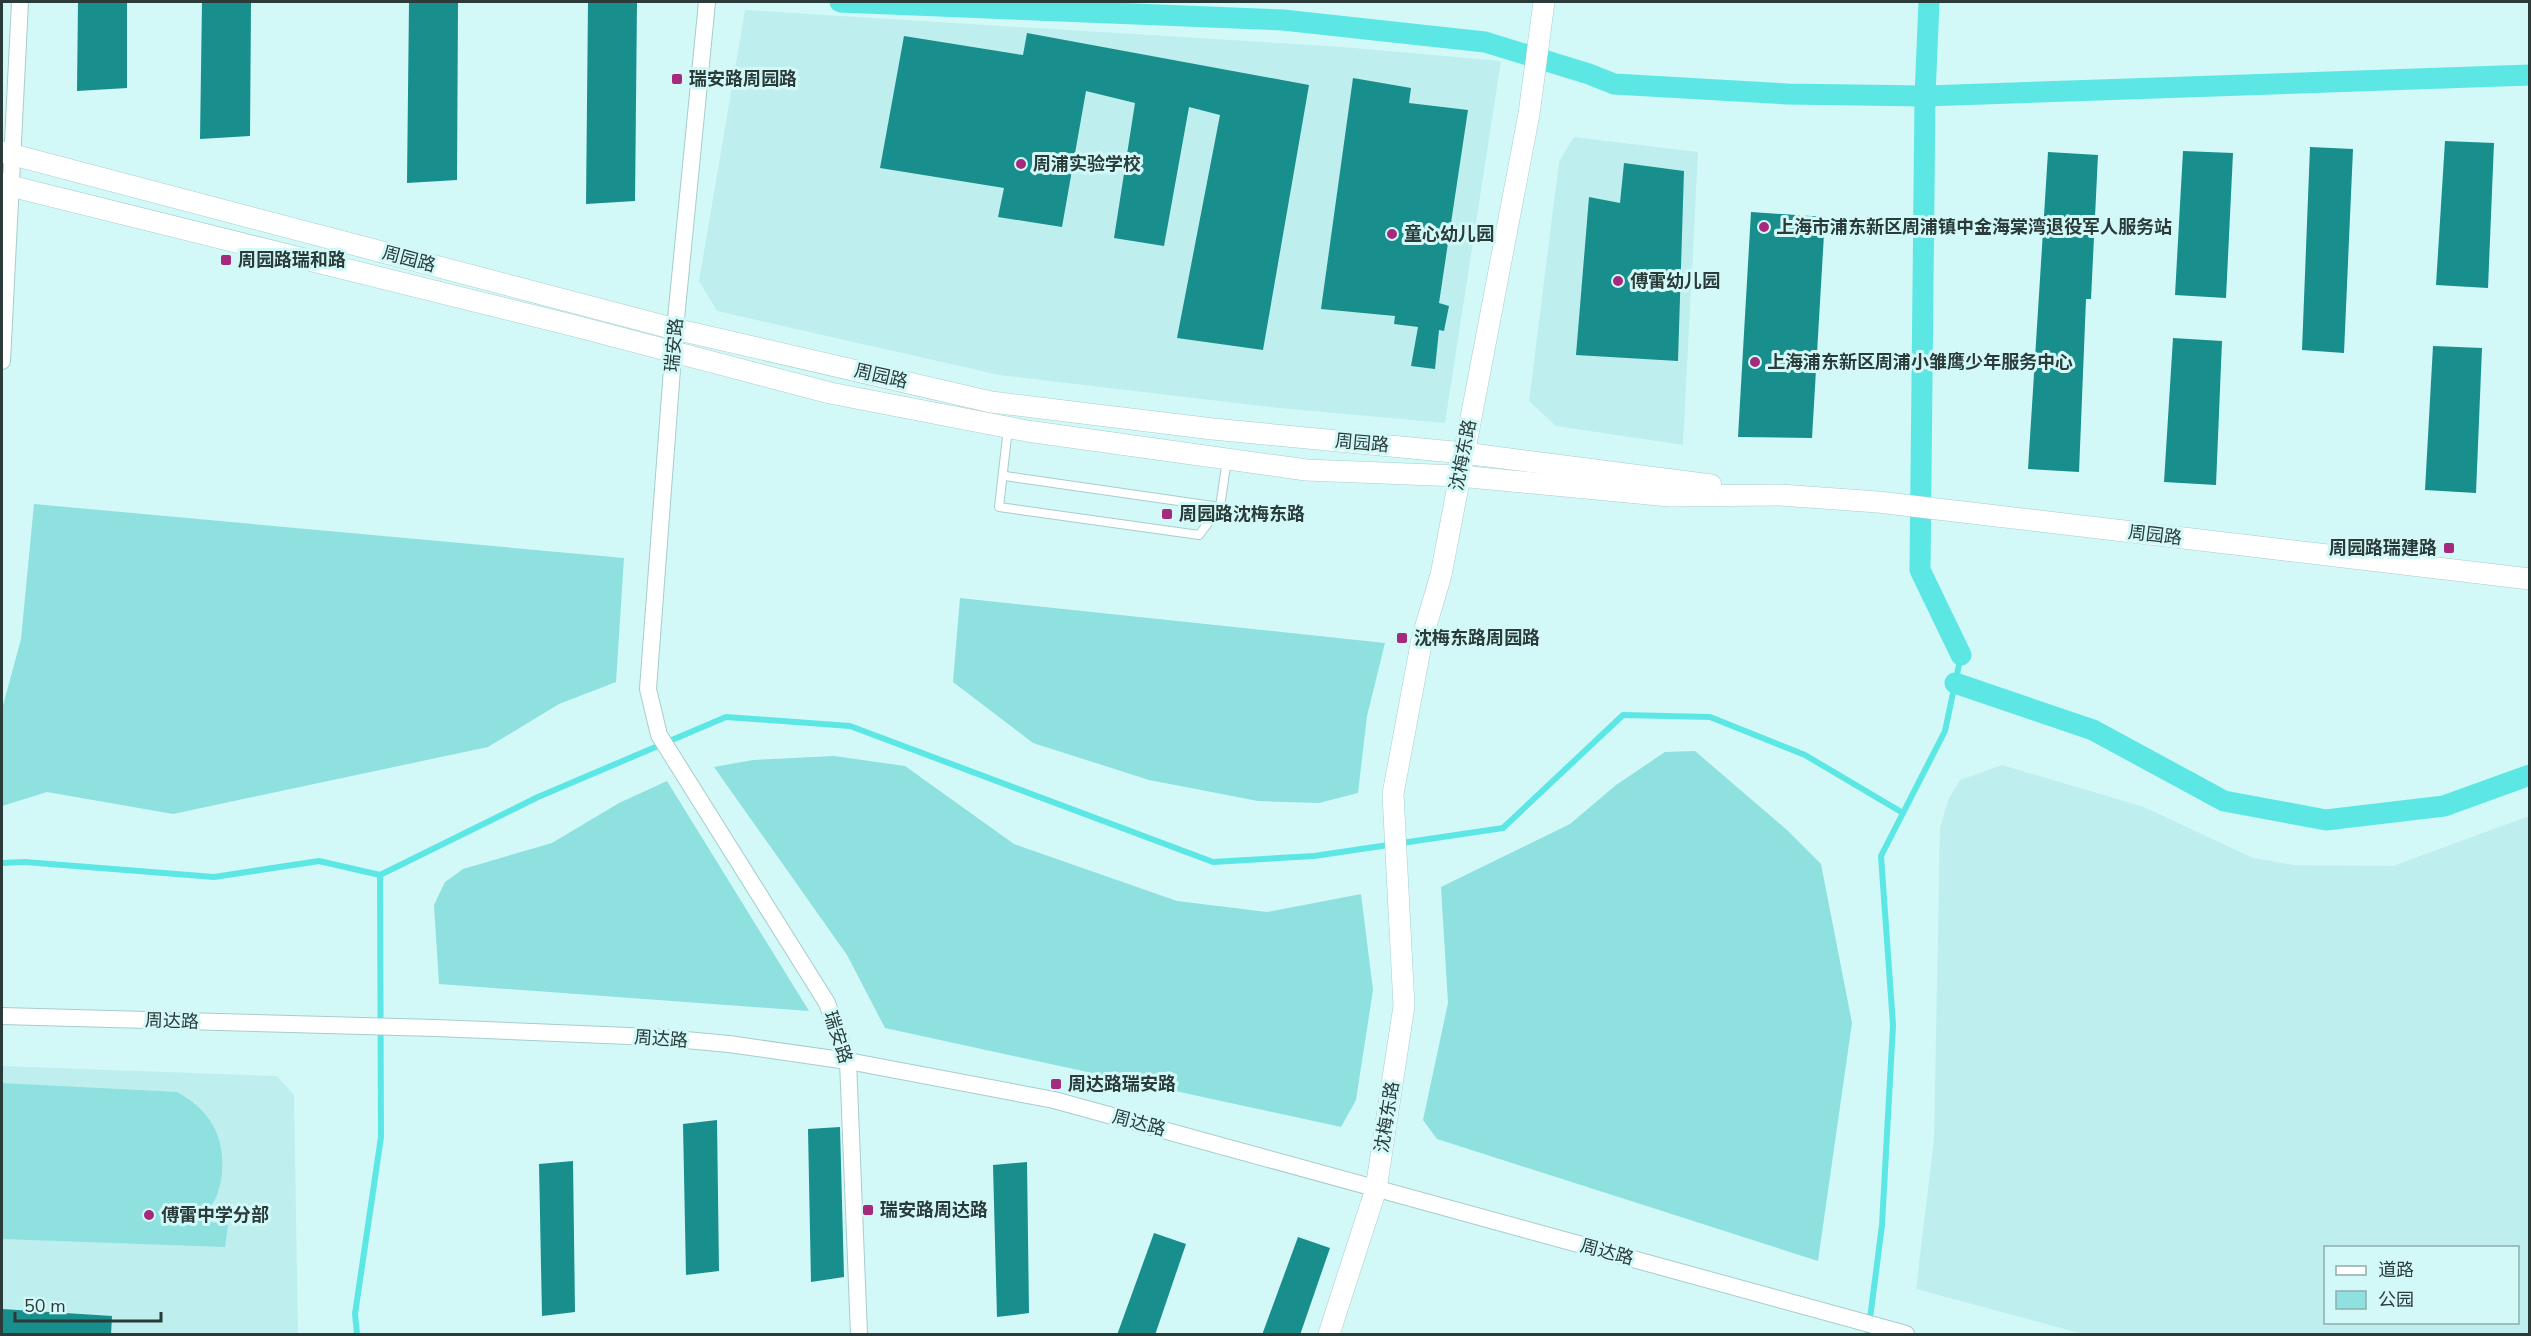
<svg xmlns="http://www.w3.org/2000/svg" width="2531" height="1336" font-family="'Nunito Sans','Noto Sans SC',sans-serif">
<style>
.built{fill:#beefee;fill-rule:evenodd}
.green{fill:#8ee1df}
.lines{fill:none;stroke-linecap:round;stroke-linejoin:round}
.stream{stroke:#5ce7e5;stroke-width:6}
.canal{stroke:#5ce7e5;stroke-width:21}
.building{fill:#188e8d}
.service-casing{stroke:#a7cdcb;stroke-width:10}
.minor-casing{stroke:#a7cdcb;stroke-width:18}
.tertiary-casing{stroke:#a7cdcb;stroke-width:22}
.service{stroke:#fff;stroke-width:8}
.minor{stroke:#fff;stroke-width:16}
.tertiary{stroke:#fff;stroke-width:21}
.poi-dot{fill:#a52a7d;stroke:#d2f9f8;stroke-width:2}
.labels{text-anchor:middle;stroke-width:6;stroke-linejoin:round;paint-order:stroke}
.poi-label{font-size:18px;font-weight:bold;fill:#2b3b3a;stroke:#d2f9f8;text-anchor:start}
.street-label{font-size:18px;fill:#2b3b3a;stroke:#d2f9f8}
</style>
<rect width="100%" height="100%" fill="#d2f9f8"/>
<g class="built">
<polygon points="745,10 1343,47 1501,61 1445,423 1279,408 999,375 717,311 699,281"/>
<polygon points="1574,137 1698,152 1683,445 1556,426 1529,401 1559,162"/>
<path d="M2002 765 2144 807 2253 858 2294 865 2393 866 2529 816V1334H2083L1916 1289 1934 1139 1940 828 1949 798 1960 780ZM2326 1248H2518V1322H2326Z"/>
<polygon points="2,1066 277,1076 294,1095 298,1334 2,1334"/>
</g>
<g class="green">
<polygon points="34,504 624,558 616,682 559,704 488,747 173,814 47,792 2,806 2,709 21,639"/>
<polygon points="960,598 1385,643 1367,716 1358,793 1319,803 1258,801 1149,780 1033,743 953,682"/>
<polygon points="1695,751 1787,830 1821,864 1852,1023 1818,1261 1437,1139 1423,1120 1448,1003 1441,887 1570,824 1616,785 1665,752"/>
<polygon points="834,756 905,766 1014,844 1177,901 1267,912 1361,894 1373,990 1356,1100 1341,1127 885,1028 847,955 714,767 753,760"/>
<polygon points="667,781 809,1011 439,984 434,905 445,882 463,869 552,843 619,803"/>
<path d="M2 1083 177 1092C210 1110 225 1136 222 1173 221 1182 218 1197 212 1204 207 1210 199 1213 193 1219L228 1225 225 1247 2 1239Z"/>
</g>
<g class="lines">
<g class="stream">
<polyline points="2,863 25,862 214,877 319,861 380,875 538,797 726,717 850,726 1213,862 1314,856 1503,828 1623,715 1710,717 1805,755 1903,813"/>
<polyline points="357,1334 355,1314 381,1137 380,875"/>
<polyline points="1868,1334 1882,1225 1893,1025 1881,856 1945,731 1961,655"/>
</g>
<g class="canal">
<polyline points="840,2 1283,20 1485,42 1589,74 1614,84 1787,94 1925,96 2530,75"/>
<polyline points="1929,2 1925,96 1920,570 1961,655"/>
<polyline points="1955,683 2093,730 2224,801 2326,820 2444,806 2530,775"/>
</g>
</g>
<g class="building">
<polygon points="78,2 127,2 127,88 77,91"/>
<polygon points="202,2 251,2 250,136 200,139"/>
<polygon points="409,2 458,2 457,180 407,183"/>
<polygon points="588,2 637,2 635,201 586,204"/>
<polygon points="1027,33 1309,85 1263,350 1177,338 1220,115 1189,107 1164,246 1114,238 1135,103 1086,91 1062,227 998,217 1004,188 880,168 904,36 1023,55"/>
<polygon points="1353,78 1411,88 1409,103 1468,110 1439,303 1449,306 1444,331 1439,330 1435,369 1411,366 1418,327 1394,324 1395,316 1321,309"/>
<polygon points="2445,141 2494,143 2488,288 2436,285"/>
<polygon points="2310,147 2353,149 2344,353 2302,350"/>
<polygon points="2183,151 2233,153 2226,298 2175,295"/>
<polygon points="2048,152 2098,155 2091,299 2086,299 2079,472 2028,469"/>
<polygon points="1624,163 1684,171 1678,361 1576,355 1589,197 1620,203"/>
<polygon points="1751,212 1825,217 1812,438 1738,437"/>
<polygon points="2173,338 2222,341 2216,485 2164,482"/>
<polygon points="2433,346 2482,348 2476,493 2425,490"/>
<polygon points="717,1120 719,1271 686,1275 683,1124"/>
<polygon points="840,1127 844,1277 811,1282 808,1129"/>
<polygon points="573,1161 575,1312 542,1316 539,1164"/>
<polygon points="1027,1162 1029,1313 997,1317 993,1165"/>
<polygon points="1154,1233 1186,1244 1155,1335 1117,1335"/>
<polygon points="1298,1237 1330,1248 1300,1335 1262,1335"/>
<polygon points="2,1309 112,1316 111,1335 2,1335"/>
</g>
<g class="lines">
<g class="service-casing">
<g id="service">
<polyline points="1008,428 999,507 1199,535 1220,507 1227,459"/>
<polyline points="1005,476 1220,507"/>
</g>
</g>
<g class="minor-casing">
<g id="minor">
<polyline points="707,2 675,329 648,689 659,735 827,1003 848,1061 859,1334"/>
<polyline points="2,361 20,2"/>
<polyline points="2,1016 435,1028 653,1037 729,1044 848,1061 1054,1100 1906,1334"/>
</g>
</g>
<g class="tertiary-casing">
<g id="tertiary">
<polyline points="2,152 675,329 991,402 1213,429 1464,453 1711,485"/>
<polyline points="2,184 575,326 830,393 1027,431 1306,470 1459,476 1670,496 1780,495 1878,502 2530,579"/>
<polyline points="1329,1334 1376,1189 1404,1006 1393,794 1422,639 1441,575 1529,114 1544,2"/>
</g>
</g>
<use href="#service" class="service"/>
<use href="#minor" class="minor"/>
<use href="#tertiary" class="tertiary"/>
</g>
<g class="poi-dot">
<rect x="671" y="73" width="12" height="12" rx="3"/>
<circle cx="1021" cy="164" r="6"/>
<circle cx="1764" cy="227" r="6"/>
<circle cx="1392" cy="234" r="6"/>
<rect x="220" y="254" width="12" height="12" rx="3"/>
<circle cx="1618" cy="281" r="6"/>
<circle cx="1755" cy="362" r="6"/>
<rect x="1161" y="508" width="12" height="12" rx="3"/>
<rect x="2443" y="542" width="12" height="12" rx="3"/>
<rect x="1396" y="632" width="12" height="12" rx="3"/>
<rect x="1050" y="1078" width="12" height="12" rx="3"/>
<rect x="862" y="1204" width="12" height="12" rx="3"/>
<circle cx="149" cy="1215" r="6"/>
</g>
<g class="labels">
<g class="poi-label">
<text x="689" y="85">瑞安路周园路</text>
<text x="1033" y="170">周浦实验学校</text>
<text x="1776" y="233">上海市浦东新区周浦镇中金海棠湾退役军人服务站</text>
<text x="1404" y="240">童心幼儿园</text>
<text x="238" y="266">周园路瑞和路</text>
<text x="1630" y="287">傅雷幼儿园</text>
<text x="1767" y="368">上海浦东新区周浦小雏鹰少年服务中心</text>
<text x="1179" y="520">周园路沈梅东路</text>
<text x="2437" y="554" text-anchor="end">周园路瑞建路</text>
<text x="1414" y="644">沈梅东路周园路</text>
<text x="1068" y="1090">周达路瑞安路</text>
<text x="880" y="1216">瑞安路周达路</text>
<text x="161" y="1221">傅雷中学分部</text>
</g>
<g class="street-label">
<text transform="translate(409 259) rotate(15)" y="6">周园路</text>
<text transform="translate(674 345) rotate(-85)" y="6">瑞安路</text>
<text transform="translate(881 376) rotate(13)" y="6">周园路</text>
<text transform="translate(1362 443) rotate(5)" y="6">周园路</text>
<text transform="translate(1463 455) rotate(-79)" y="6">沈梅东路</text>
<text transform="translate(2155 535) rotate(7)" y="6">周园路</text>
<text transform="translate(172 1021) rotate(2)" y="6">周达路</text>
<text transform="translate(838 1037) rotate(72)" y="6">瑞安路</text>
<text transform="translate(661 1039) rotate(4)" y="6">周达路</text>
<text transform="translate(1387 1117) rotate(-81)" y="6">沈梅东路</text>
<text transform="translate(1139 1123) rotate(15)" y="6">周达路</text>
<text transform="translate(1607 1252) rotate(15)" y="6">周达路</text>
</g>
</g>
<rect width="2531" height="1336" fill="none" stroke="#2b3b3a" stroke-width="6"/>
<rect x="2324" y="1246" width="195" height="78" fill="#d2f9f8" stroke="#8fadac" stroke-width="1.5"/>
<rect x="2336" y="1266" width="30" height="9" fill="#ffffff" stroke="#8fadac" stroke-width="1.5"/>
<text x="2378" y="1276" font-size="18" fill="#2b3b3a">道路</text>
<rect x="2336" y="1291" width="30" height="18" fill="#8ee1df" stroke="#8fadac" stroke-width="1.5"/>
<text x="2378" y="1306" font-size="18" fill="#2b3b3a">公园</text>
<path d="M15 1312v9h146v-9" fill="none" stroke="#2b3b3a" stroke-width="3"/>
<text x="24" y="1312" font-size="18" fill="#2b3b3a" stroke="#d2f9f8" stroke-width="4.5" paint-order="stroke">50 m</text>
</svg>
